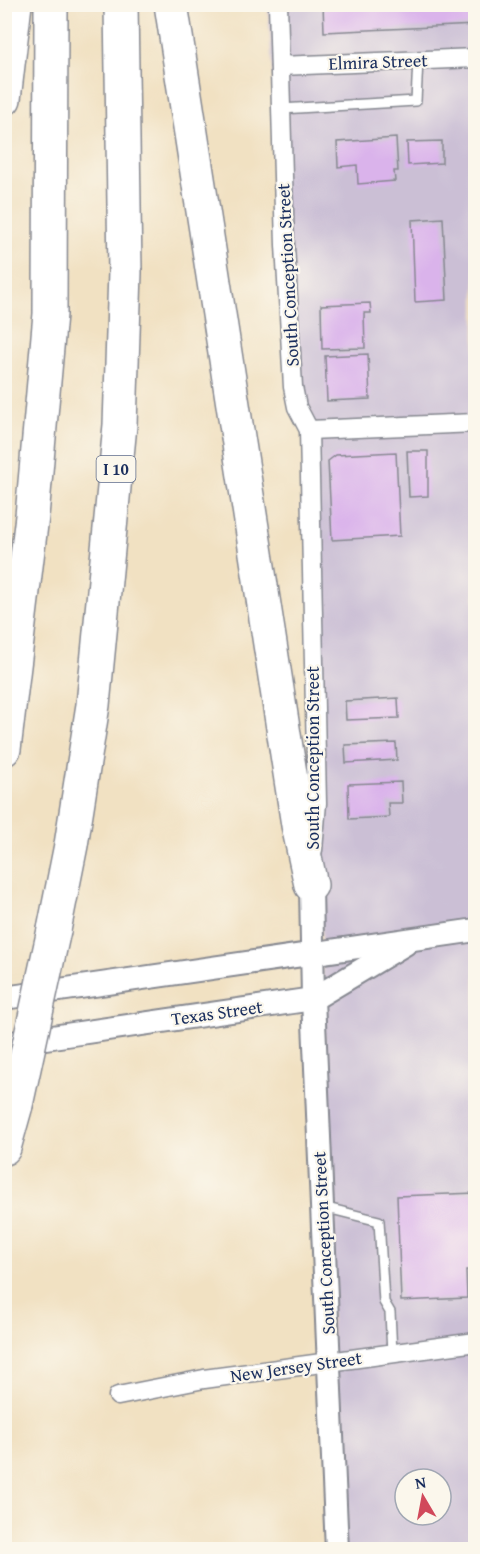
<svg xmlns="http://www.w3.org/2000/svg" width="480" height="1554" font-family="'Gentium Book Plus',serif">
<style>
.industrial{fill:#cbbfd5;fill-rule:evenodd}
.building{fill:#dab3eb}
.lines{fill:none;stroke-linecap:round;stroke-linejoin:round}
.service-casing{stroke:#868890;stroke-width:12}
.minor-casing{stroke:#868890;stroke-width:21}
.tertiary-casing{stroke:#868890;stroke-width:26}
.motorway-casing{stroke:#868890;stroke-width:36}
.service{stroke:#fff;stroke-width:9}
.minor{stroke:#fff;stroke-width:18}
.tertiary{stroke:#fff;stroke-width:22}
.motorway{stroke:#fff;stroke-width:33}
.motorway-bridge-casing{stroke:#868890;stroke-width:36;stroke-linecap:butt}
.motorway-bridge{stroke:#fff;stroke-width:33}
.labels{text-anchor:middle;stroke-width:4.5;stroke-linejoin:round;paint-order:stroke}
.shield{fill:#fbf7ec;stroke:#5e6b89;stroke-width:1.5}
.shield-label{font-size:16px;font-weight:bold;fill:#1b2f5e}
.street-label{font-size:18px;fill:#1b2f5e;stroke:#fbf7ec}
</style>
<rect width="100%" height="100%" fill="#fbf7ec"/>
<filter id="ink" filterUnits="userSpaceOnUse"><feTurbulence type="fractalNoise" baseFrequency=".0167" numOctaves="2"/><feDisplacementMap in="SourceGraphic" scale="12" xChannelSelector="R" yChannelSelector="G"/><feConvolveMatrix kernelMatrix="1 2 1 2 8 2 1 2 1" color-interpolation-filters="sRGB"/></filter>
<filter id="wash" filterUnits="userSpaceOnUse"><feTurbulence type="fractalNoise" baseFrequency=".008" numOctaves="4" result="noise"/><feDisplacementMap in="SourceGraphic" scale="24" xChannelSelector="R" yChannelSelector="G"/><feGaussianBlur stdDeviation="1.35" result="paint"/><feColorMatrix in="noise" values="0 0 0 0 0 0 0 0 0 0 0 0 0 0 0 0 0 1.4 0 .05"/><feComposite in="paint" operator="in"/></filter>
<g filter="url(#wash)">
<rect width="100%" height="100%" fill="#f1e1c2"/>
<path class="industrial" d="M268 5H475V1549H337L309 430 293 387ZM405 1479H441V1515H405Z"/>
<g id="blocks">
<g class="building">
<polygon points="323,4 476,4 476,25 324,32"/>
<polygon points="396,138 398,171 394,171 395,181 358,184 357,165 338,167 337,142"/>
<polygon points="442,141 442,163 408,165 407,142"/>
<polygon points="443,218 447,300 415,302 412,220"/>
<polygon points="370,303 371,313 364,313 365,348 322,349 321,305"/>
<polygon points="368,354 370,399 327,401 325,356"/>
<polygon points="407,451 428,451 428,496 409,497"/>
<polygon points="396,452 400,536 332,540 328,461 336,455"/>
<polygon points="398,698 399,718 346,720 345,701"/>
<polygon points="396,743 397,760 346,763 345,745"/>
<polygon points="401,782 402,803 388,803 389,817 349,819 348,784"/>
<polygon points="476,1193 476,1270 466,1270 467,1298 401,1301 397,1196"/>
</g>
</g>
</g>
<g filter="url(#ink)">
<use href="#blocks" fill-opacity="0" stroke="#868890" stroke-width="1.5"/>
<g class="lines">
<g class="service-casing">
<g id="service">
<polyline points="281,109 416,101 418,60"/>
<polyline points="323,1207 379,1221 384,1302 390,1312 392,1354"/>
</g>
</g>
<g class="minor-casing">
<g id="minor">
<polyline points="278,4 285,245 293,387 297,407 309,430 317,803 313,850"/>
<polyline points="280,66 476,58"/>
<polyline points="309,430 476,423"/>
<polyline points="118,1396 204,1379 476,1342"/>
</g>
</g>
<g class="tertiary-casing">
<g id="tertiary">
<polyline points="311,885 313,999 337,1550"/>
<polyline points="4,998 476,930"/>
<polyline points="4,1044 313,999 405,944"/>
</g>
</g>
<g class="motorway-casing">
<g id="motorway">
<polyline points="171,4 298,825 311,885"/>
<polyline points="4,99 15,4"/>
<polyline points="4,749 32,516 50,314 51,4"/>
<polyline points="54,930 71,845 93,705 120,425 125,272 121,4"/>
<polyline points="4,1148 16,1105"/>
</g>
</g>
<use href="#service" class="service"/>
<use href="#minor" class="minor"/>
<use href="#tertiary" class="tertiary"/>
<use href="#motorway" class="motorway"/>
<g class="motorway-bridge-casing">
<polyline id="motorway-bridge" points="16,1105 54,930"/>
</g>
<use href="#motorway-bridge" class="motorway-bridge"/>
</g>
</g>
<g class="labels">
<rect class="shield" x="96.5" y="456" width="39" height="26" rx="4.5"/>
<g class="shield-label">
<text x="116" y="475">I 10</text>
</g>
<g class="street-label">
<text transform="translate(378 62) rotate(-2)" y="6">Elmira Street</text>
<text transform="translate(288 275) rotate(-93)" y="6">South Conception Street</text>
<text transform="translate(313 758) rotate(-90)" y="6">South Conception Street</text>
<text transform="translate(217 1013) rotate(-8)" y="6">Texas Street</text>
<text transform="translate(324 1243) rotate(-93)" y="6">South Conception Street</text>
<text transform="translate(296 1367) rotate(-8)" y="6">New Jersey Street</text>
</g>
</g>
<rect width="480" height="1554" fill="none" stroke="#fbf7ec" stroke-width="24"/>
<g transform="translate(423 1497) rotate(350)"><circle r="28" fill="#fbf7ec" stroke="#a1a7b3" stroke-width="1.5"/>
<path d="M0-4.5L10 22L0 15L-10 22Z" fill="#d1495b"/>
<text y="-9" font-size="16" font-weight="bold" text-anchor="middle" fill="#1b2f5e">N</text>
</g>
</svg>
